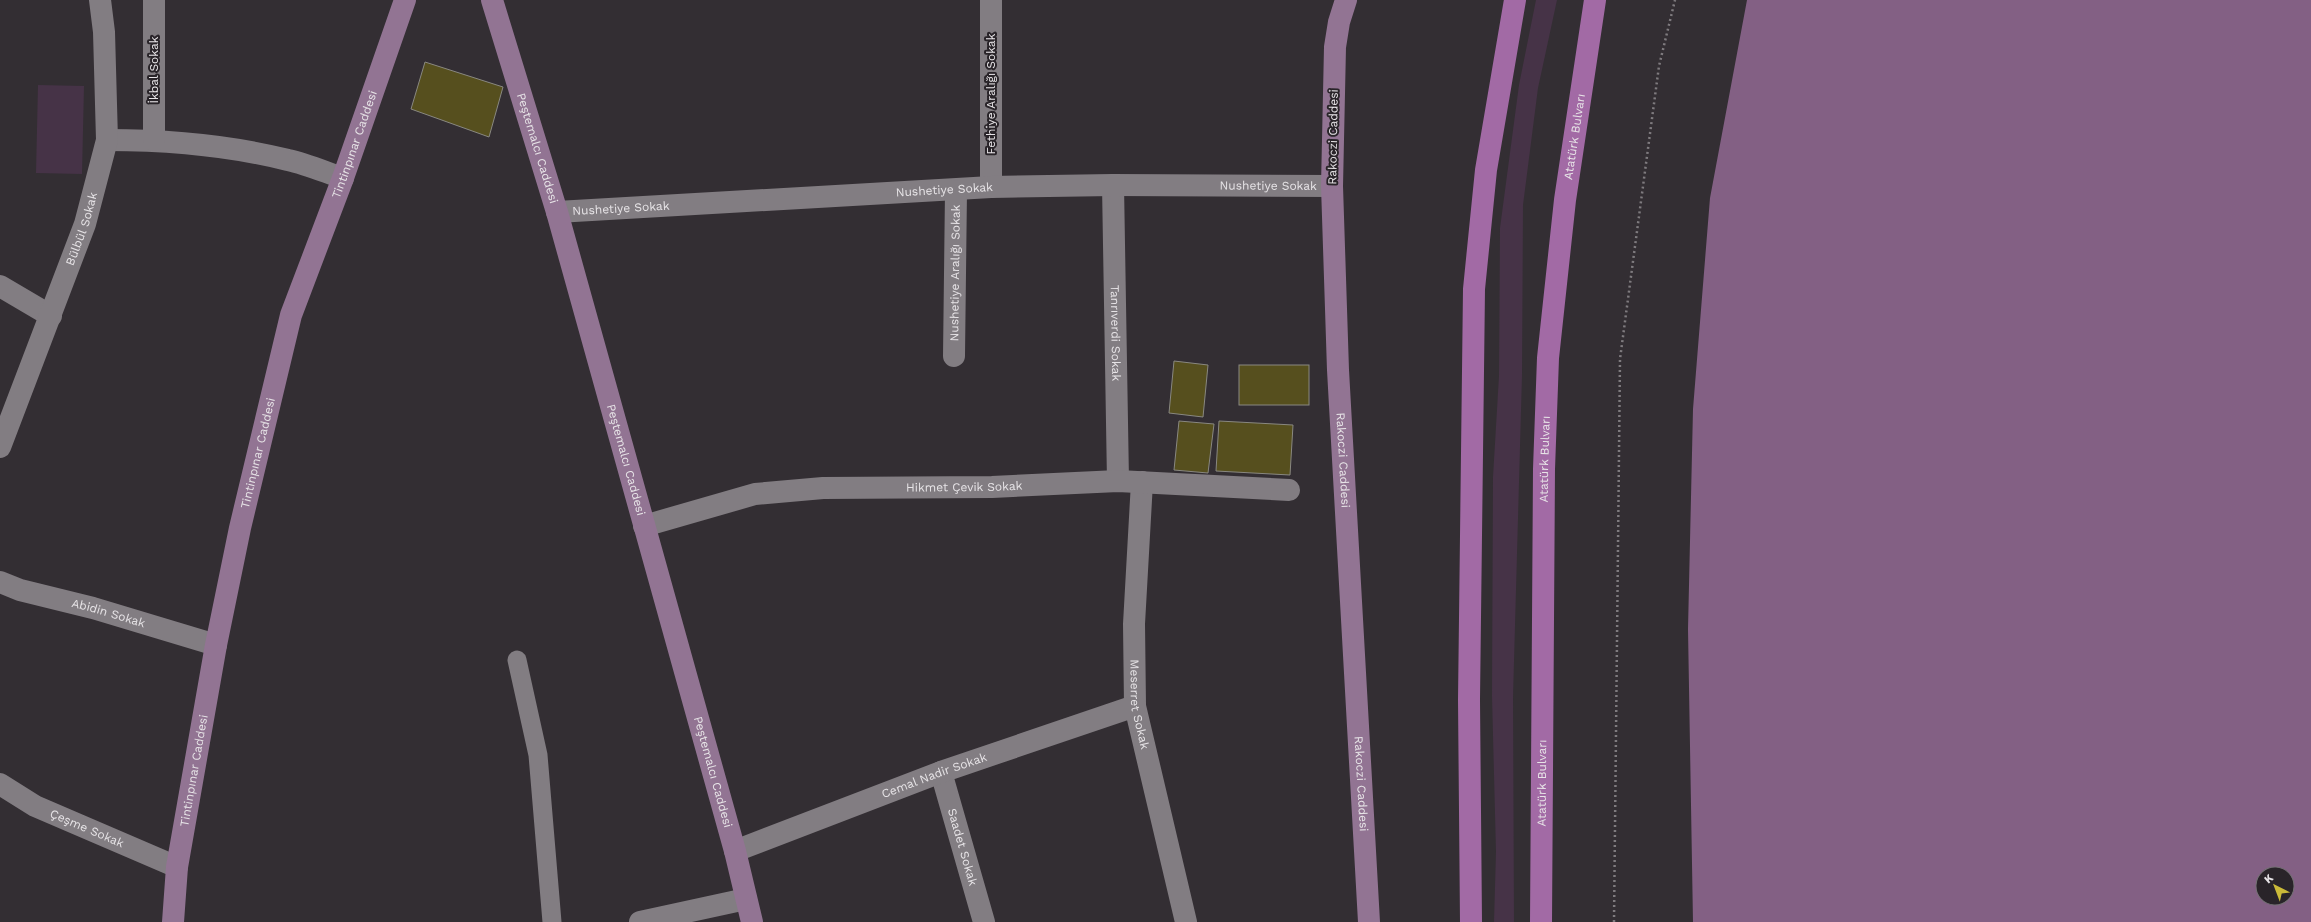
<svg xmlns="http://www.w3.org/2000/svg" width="2311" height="922" font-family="'Work Sans',sans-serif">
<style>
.green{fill:#463347}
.water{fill:#836084;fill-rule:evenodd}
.building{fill:#564f1e;stroke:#898881}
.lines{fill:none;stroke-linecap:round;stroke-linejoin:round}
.path{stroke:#7f7b7f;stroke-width:2.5;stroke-dasharray:2 3;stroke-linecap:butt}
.lane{stroke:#827d82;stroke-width:19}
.street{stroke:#827d82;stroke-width:22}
.secondary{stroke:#927493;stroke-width:22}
.primary{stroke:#a26aa5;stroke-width:22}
.labels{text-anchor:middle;stroke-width:4;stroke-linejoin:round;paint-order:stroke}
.street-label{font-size:12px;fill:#e7e4e7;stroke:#292429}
</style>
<rect width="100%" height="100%" fill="#332e33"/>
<g class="green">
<polygon points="1536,0 1557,0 1538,88 1523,205 1522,375 1513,697 1514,922 1494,922 1496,852 1492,696 1493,477 1499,376 1500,228 1519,85"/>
<polygon points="38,85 84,86 82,174 36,173"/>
</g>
<path class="water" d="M1747 0H2311V922H1693L1688 629 1693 409 1710 198ZM2263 874H2287V898H2263Z"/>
<g class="building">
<polygon points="425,62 503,87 489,137 411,109"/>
<polygon points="1174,361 1208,365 1203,417 1169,413"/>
<rect x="1239" y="365" width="70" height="40"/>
<polygon points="1179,421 1214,424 1208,473 1174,470"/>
<polygon points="1219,421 1293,425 1290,475 1216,471"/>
</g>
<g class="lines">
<polyline class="path" points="1614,922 1620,359 1659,66 1675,0"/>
<polyline class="lane" points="517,660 538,755 552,922"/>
<g class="street">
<polyline points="991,0 991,187"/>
<path d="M107 140C168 140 228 145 288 160 306 164 325 172 343 178"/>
<polyline points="154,140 154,0"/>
<path id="s1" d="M1113 185 1118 481"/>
<path id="s2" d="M557 212 991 187 1113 185 1332 186"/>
<polyline points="0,286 51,316"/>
<path id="s3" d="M954 356 956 191"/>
<path id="s4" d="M0 447 85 224 107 140 104 32 100 0"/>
<path id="s5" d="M1142 482 1134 624 1135 706 1186 922"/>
<path id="s6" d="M644 526 755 494 823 488 992 487 1118 481 1289 490"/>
<path id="s7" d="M0 582 20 590 93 608 216 645"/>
<path id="s8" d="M941 772 984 922"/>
<path id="s9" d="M0 784 35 806 177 867"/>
<path id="s10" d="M735 851 941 772 1135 706"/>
<polyline points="640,922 746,899"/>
</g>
<g class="secondary">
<path id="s11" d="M492 0 557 212 735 851 752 922"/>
<path id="s12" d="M1346 0 1339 22 1335 47 1332 186 1338 370 1369 922"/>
<path id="s13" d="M173 922 177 867 216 645 240 528 291 315 343 178 405 0"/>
</g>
<g class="primary">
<polyline points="1471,922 1469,700 1474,289 1486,170 1515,0"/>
<path id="s14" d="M1541 922 1544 469 1548 358 1565 200 1595 0"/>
</g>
</g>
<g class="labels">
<g class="street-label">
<text transform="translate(154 70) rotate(-90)" y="4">İkbal Sokak</text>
<text transform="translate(991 94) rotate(-90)" y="4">Fethiye Aralığı Sokak</text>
<text transform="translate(1333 137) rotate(-89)" y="4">Rakoczi Caddesi</text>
<text dy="4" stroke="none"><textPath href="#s14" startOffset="787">Atatürk Bulvarı</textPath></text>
<text dy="4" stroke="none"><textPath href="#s13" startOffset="801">Tintinpınar Caddesi</textPath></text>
<text dy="4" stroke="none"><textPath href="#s11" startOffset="155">Peştemalcı Caddesi</textPath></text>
<text dy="4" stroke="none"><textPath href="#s2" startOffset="712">Nushetiye Sokak</textPath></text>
<text dy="4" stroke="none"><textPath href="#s2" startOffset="388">Nushetiye Sokak</textPath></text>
<text dy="4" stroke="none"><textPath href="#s2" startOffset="64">Nushetiye Sokak</textPath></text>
<text dy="4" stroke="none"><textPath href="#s4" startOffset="233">Bülbül Sokak</textPath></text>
<text dy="4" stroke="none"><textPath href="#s3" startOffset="83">Nushetiye Aralığı Sokak</textPath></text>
<text dy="4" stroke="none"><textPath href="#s1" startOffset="148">Tanrıverdi Sokak</textPath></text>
<text dy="4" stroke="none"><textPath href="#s13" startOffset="477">Tintinpınar Caddesi</textPath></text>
<text dy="4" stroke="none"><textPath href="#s14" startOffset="463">Atatürk Bulvarı</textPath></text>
<text dy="4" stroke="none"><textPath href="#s11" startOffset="479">Peştemalcı Caddesi</textPath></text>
<text dy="4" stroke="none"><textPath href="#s12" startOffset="462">Rakoczi Caddesi</textPath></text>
<text dy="4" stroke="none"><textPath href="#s6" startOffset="325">Hikmet Çevik Sokak</textPath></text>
<text dy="4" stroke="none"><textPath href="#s7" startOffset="113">Abidin Sokak</textPath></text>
<text dy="4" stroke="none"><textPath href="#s5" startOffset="223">Meserret Sokak</textPath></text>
<text dy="4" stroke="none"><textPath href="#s13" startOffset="153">Tintinpınar Caddesi</textPath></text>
<text dy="4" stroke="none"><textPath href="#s11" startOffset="803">Peştemalcı Caddesi</textPath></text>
<text dy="4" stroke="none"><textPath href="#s10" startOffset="213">Cemal Nadir Sokak</textPath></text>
<text dy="4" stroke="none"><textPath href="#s14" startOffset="139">Atatürk Bulvarı</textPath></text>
<text dy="4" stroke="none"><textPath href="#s12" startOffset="786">Rakoczi Caddesi</textPath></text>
<text dy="4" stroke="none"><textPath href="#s9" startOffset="98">Çeşme Sokak</textPath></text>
<text dy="4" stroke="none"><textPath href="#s8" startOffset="78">Saadet Sokak</textPath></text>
</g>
</g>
<g transform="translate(2275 886) rotate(318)"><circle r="19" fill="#292429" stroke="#757175"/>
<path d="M0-3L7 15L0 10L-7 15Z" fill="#cbba39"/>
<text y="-6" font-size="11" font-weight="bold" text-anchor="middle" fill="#e7e4e7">K</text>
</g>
</svg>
